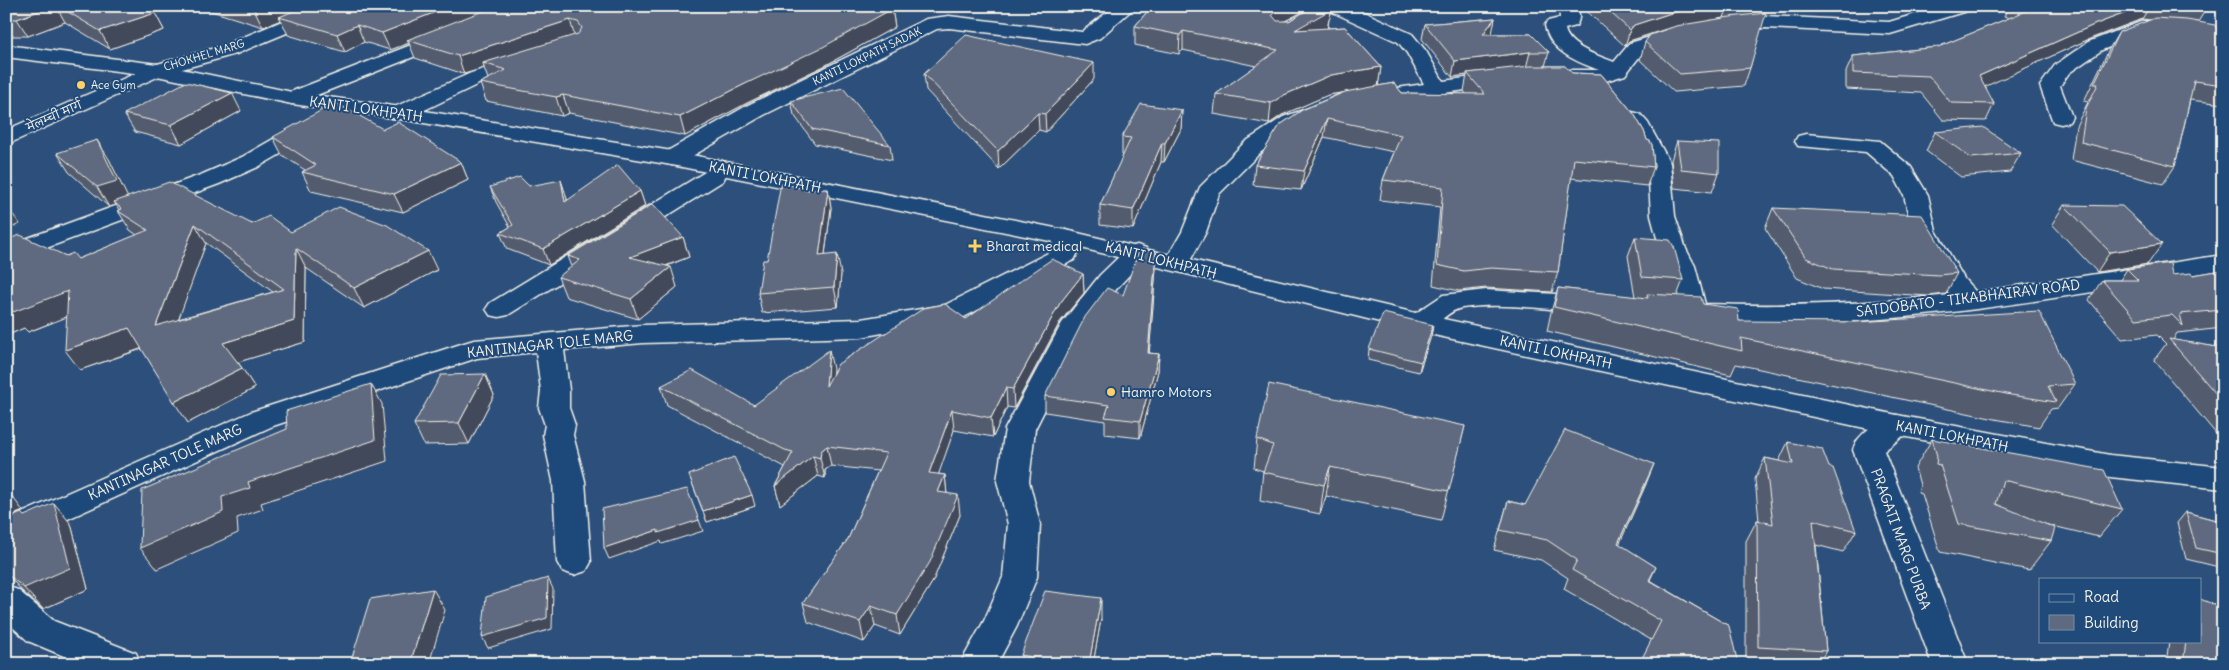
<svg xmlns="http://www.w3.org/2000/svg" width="2229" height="670" font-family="Delius,'Playpen Sans Deva',sans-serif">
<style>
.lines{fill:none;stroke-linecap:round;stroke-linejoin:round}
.minor-casing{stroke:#f4f1e8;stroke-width:3}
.secondary-casing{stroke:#f4f1e8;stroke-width:3}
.primary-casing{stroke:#f4f1e8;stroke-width:3}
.minor{fill:#1f4a7a;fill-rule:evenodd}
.secondary{fill:#1f4a7a;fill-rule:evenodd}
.primary{fill:#1f4a7a;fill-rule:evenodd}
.wall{fill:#525b6e;stroke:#f4f1e8;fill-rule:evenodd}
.shaded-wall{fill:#424a5a;stroke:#f4f1e8}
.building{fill:#5f6a80;stroke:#f4f1e8;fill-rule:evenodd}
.poi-dot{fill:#ffd166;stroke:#1f4a7a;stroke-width:2}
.labels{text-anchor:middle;stroke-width:4;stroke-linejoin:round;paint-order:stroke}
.far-street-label{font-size:11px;fill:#f4f1e8;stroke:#1f4a7a}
.far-poi-label{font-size:11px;fill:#f4f1e8;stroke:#1f4a7a;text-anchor:start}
.street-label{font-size:14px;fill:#f4f1e8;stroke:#1f4a7a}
.poi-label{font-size:14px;fill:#f4f1e8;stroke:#1f4a7a;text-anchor:start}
</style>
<rect width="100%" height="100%" fill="#2c507b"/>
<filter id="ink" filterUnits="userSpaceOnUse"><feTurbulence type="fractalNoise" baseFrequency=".02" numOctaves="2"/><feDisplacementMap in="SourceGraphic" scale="10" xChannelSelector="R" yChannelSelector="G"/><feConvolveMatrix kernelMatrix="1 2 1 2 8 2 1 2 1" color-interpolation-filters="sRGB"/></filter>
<g filter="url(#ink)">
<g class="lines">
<g class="minor-casing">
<g id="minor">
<polygon points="318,6 344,6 342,10 236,54 157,76 150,74 147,70 150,66 222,46"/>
<polygon points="1115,6 1136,6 1100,38 1085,44 949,28 937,29 764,115 680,163 672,165 664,163 661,158 664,153 748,105 926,19 949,16 1082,32"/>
<polygon points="1326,6 1351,6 1412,34 1426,51 1443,81 1502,73 1509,75 1512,79 1509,83 1502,85 1364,104 1357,102 1353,98 1357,94 1424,84 1407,53 1398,42 1328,10"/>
<path d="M1559 6H1577C1580 13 1580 20 1576 26L1565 29C1568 47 1599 56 1614 62L1630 43 1680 28 1687 30 1690 34 1687 38 1644 51 1625 75 1599 83 1558 80 1555 76 1558 72 1565 70H1599C1577 62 1549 51 1545 25L1548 21 1560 18Z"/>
<polygon points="1942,6 1972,6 1970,10 1890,34 1765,28 1727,32 1720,30 1717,26 1720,22 1765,16 1889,22"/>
<polygon points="2143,21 2177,23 2223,31 2223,43 2177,35 2145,33 2102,50 2069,73 2060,86 2072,117 2069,122 2061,124 2053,122 2040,86 2055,65 2088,42"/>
<polygon points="447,31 454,33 457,37 454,41 299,102 292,104 285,102 281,98 285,94"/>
<polygon points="521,57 528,59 531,63 528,67 485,81 408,118 400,119 392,118 389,113 392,108 471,73"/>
<polygon points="1309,108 1317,109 1320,114 1317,119 1299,127 1261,152 1219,194 1206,232 1186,268 1177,271 1168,268 1164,263 1182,232 1200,187 1245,142 1283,117"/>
<path d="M1632 112 1640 114 1648 123 1670 163 1675 216 1686 249 1695 266 1705 304C1787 307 1868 304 1950 295L1941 284 1912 231 1904 195 1894 176 1866 152 1798 146 1795 141 1798 136 1806 134 1880 141 1911 167 1928 195 1936 231 1965 280 1976 292 2223 255V271C2083 293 1943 320 1801 323 1764 323 1719 326 1684 317L1680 311 1669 266 1660 249 1651 216 1648 163 1630 130 1621 119 1624 114Z"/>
<polygon points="311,120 319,122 322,127 319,132 258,167 219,184 6,263 6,246 203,174 242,157 303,122"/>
<polygon points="718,160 726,162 730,167 723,181 508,315 499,317 490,315 486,309 490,303 705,172 710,162"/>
<path d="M1065 230 1074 232C1079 240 1080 252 1074 260L962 318 952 320 861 337 643 343 564 350 569 390V408L575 425 573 435 585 481 591 562 586 571 574 575 562 571 557 562 553 481 543 435 545 425 539 408 541 390 536 352 477 358 273 426 6 547V520L251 412 464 343 474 340 643 325 861 319 945 305 1052 251 1053 237 1056 232Z"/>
<path d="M1486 290 1590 296 1599 298 1603 304 1599 310 1590 312C1548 310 1503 302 1462 308 1441 312 1437 336 1410 329L1406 323 1410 317 1443 295Z"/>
<path d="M1897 415 1908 418 1912 425 1908 432 1884 451 1968 664H1932L1853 450C1857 433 1881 419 1897 415Z"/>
<polygon points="6,586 18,590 54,621 136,653 141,664 83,664 28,641 6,621"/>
</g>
</g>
<g class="secondary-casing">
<g id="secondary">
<polygon points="157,64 164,66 167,70 164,74 6,145 6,130"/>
<polygon points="1137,245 1146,248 1150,253 1118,287 1084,332 1035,429 1029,481 1040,524 1037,577 1017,626 997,664 960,664 984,621 1003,577 1008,524 997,481 1005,429 1062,323 1100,275 1128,248"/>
</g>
</g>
<g class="primary-casing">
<polygon id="primary" points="6,45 157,64 292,92 400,107 672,151 1065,230 1420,314 1897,415 2110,455 2223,467 2223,489 2110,477 1897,435 1420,332 1065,244 672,165 400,119 292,104 157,76 6,57"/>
</g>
<use href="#minor" class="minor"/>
<use href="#secondary" class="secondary"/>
<use href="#primary" class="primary"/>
</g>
<g class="wall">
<polygon points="6,6 148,6 155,13 164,30 110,49 65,22 28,36 6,36"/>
<polygon points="195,6 884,6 892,9 895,27 826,65 747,103 685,136 569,113 562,116 486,101 480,83 488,79 484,68 464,74 415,58 409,43 390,50 364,42 345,52 288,35 281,20 263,27"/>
<path d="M1152 6H1332L1330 18 1329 19 1328 28 1345 27 1381 67 1378 86 1394 83 1402 93 1466 94 1464 91 1467 75 1452 77 1422 39 1425 24 1495 18 1491 34H1531L1549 52 1545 66H1565L1572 73 1601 74 1634 114 1644 131 1647 140 1650 141 1652 145 1654 167 1647 186 1571 178 1558 272 1552 292 1486 288 1459 291 1433 285 1440 207 1380 200 1383 180 1394 152 1324 137 1301 190 1253 185 1255 165 1280 125 1302 110 1341 93 1328 95 1282 115 1269 124 1214 114 1216 94 1256 66 1183 50 1179 54 1135 45V26ZM1311 8 1289 21H1285L1308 9Z"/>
<polygon points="1581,6 1767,6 1764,13 1750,68 1744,86 1674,92 1640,60 1645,42 1671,28 1629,41 1625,46"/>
<polygon points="2009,6 2205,6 2206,9 2198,22 2223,42 2223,104 2190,100 2175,166 2163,184 2071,160 2076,126 2088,102 2084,101 2109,49 2119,32 2151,20 2142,19 2087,40 1985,86 1994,104 1986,121 1943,120 1921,93 1846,89 1846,72 1853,56 1938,47 2009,18 2004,16"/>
<polygon points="924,74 1094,79 1046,132 1039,130 999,169 926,90"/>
<polygon points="791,101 890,145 892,160 815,144 794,115"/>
<polygon points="1182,110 1181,129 1164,162 1161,162 1133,229 1100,225 1100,205 1123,156 1122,155 1122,137"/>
<polygon points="241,111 181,144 135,132 124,114"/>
<polygon points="383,129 461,162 468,180 403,212 311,191 302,172 305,170 282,155 273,137"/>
<polygon points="1935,132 2021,153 2010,172 1961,177 1926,151"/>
<polygon points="1677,141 1719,173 1712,192 1674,188 1671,160"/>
<path d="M57 153 109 159 127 197 291 232 437 270 364 308 306 268 305 342 238 362 255 388 188 423 142 349 80 370 67 317 28 332 24 328 6 336V240L78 259 137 235 130 230 118 211 119 210 116 205 109 207 69 172ZM206 243 273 292 178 319Z"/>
<polygon points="529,186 566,195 567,200 640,191 645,206 549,265 507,249 500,233 510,227 496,202 490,187"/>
<polygon points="828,189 831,208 825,255 841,274 838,307 762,313 758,293 767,260 808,190"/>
<polygon points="2064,205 2148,264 2097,272 2052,224"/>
<polygon points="1773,208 1957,273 1946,294 1928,296 1823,289 1797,278 1765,228"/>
<polygon points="683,237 689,257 667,266 677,287 638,319 566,297 558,277 572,267 568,256"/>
<polygon points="1635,237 1683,280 1677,296 1703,304 1739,321 2075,384 2058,408 2051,409 2039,427 1995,419 1736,364 1731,375 1547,331 1551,312 1558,288 1635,297 1628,256"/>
<polygon points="1156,252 1156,268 1149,353 1159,354 1158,371 1140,438 1105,434 1105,421 1045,412 1045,396"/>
<polygon points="2127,269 2172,275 2193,275 2223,270 2223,328 2177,333 2173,340 2223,348 2223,442 2154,360 2166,344 2157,335 2122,339 2089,300 2102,280 2120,280"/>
<polygon points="1083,274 1084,293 1060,322 1014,408 1007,407 993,437 954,430 938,474 945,475 947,494 960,515 933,581 900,635 875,626 864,642 808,622 803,603 848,539 878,471 831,466 825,470 825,478 818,476 780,505 775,486 785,467 667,405 661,386 754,405 833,369 833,373 966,319"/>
<polygon points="1433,325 1431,336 1419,372 1368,360 1369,349"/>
<polygon points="485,374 494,395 469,444 424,445 414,424"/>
<polygon points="1465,426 1441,520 1326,496 1320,514 1260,501 1263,471 1254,468 1257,439"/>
<polygon points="1932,439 2122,509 2099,537 2044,524 2051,541 2029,570 1940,552 1922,494 1918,493 1920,485 1915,468"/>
<polygon points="1788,442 1856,531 1843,552 1816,545 1826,651 1818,664 1746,664 1746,541 1757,520 1759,521 1755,479 1765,458 1779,461"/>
<polygon points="689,475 755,506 707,522"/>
<polygon points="1646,484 1619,544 1656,567 1650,580 1729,626 1651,640 1564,589 1568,578 1541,560 1494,550 1508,501 1525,505"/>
<polygon points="2186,512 2223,522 2223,568 2186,559 2177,523"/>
<polygon points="24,516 71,524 88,589 43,609 23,592 6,573 6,520"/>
<polygon points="1101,619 1093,664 1022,664 1021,655"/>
<polygon points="2169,641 2200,641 2223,664 2166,664"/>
</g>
<g class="shaded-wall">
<polygon points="52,6 56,6 65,22 28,36 17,19"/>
<polygon points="262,6 313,6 279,17 281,20 263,27 254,9"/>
<polygon points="451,6 508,6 407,40 409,43 390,50 382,33"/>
<polygon points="1280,6 1316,6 1308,9 1281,23 1270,34 1272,15"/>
<polygon points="1325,6 1332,6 1330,18 1329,19 1327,29 1295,30"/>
<polygon points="1708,6 1728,6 1724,18 1666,29 1629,41 1625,46 1630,30 1634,25 1671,13"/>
<polygon points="2144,6 2150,6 2142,19 2087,40 1971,93 1979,76 2096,24"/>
<polygon points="892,9 895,27 826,65 747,103 685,136 680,117"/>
<polygon points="155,13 164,30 110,49 100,31"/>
<polygon points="1495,18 1492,34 1479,50 1483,34"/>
<polygon points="570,20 575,38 483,63 484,68 464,74 458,56"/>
<polygon points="357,25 364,42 345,52 337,34"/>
<polygon points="1183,31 1183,50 1179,54 1180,35"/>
<polygon points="1530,52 1526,68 1467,73 1467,75 1452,77 1455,61"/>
<polygon points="1094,63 1094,79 1046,132 1045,114"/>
<polygon points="1381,67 1378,87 1328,95 1282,115 1269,124 1271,103 1284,95 1331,75"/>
<polygon points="232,93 241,111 181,144 171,125"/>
<polygon points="563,95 569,113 562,116 556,97"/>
<polygon points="1182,110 1181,129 1164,162 1165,143"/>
<polygon points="1038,113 1039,130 999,169 998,151"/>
<polygon points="1327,119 1324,137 1301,190 1304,171"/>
<polygon points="97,140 109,159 129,200 114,202 116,205 109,207 97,187"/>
<polygon points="1162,143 1161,162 1133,229 1133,210"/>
<polygon points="461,162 468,180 403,212 394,194"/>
<polygon points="561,180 566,195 570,217 565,202"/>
<polygon points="828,189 831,208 822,276 819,256"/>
<polygon points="640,191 645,206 549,265 543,249"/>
<polygon points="6,205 20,224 6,230"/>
<polygon points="195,224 206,243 169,346 156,326"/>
<polygon points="683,237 689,257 636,277 630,257"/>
<polygon points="2162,244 2148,264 2097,272 2110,252"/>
<polygon points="296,248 306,268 305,342 235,363 223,343 294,321"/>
<polygon points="428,251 437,270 364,308 354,288"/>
<polygon points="1156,252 1156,268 1148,369 1148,353"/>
<polygon points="837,254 841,274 838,307 834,287"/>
<polygon points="671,267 677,287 638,319 631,299"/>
<polygon points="1083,274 1084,293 1060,322 1014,408 1013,389 1060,303"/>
<polygon points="68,291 81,311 28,332 24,328 6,336 6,309"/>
<polygon points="1433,325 1431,336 1419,372 1421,362"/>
<polygon points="129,328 143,348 80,370 65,350"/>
<polygon points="829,350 833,369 830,405 826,386"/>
<polygon points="1159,354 1158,371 1140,438 1140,421"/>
<polygon points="242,368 255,388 188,423 174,402"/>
<polygon points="485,374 494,395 469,444 459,423"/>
<polygon points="371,384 382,404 387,461 261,503 263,509 237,518 238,533 157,569 140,548 222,497 248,482"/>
<polygon points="1006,388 1007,407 993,437 991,418"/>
<polygon points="952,410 954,430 932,493 929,473"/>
<polygon points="827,446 831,466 825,470 825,478 820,458 821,451"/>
<polygon points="813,456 818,476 780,505 775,486"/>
<polygon points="1654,464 1646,484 1611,563 1618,543"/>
<polygon points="1330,467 1326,496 1320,514 1324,485"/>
<polygon points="945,475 947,495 938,492"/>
<polygon points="6,488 23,511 6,518"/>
<polygon points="752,495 755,506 707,522 703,511"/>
<polygon points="958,495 960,515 933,581 900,635 897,615"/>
<polygon points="54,503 71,524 88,589 43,609 24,588"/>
<polygon points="699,520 703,531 662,544 661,541 609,559 604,548 658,530"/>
<polygon points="548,578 553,589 552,629 488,648 482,637"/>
<polygon points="433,589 445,610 429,664 410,664"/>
<polygon points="1101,598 1101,619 1093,664 1089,664"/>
<polygon points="871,606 875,626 864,642 860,622"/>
</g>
<g class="building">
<polygon points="6,6 52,6 17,19 6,19"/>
<polygon points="58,6 148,6 155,13 100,31"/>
<polygon points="244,6 262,6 254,9"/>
<polygon points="306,6 451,6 382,33 357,25 337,34 279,17"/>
<polygon points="496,6 884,6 892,9 823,47 743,85 680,117 563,95 556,97 480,83 506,70 483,63 578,34 582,28 578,22 570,20 458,56 407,40"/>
<polygon points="1152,6 1280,6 1272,15 1277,21 1289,21 1314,6 1327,6 1330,10 1295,30 1345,27 1381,67 1331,75 1284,95 1271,103 1216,94 1278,50 1183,31 1180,35 1135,26"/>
<polygon points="1603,6 1708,6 1671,13 1634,25 1630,30"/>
<polygon points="2029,6 2144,6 2096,24 1979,76 1994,104 1951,103 1929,76 1853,73 1853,56 1938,47 2033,8"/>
<polygon points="2180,6 2205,6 2206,9"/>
<polygon points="1766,13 1750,68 1680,74 1645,42 1650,35 1676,26 1730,17"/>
<polygon points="1495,18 1483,34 1531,34 1549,52 1530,52 1455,61 1425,24"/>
<polygon points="2155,18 2187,20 2215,25 2223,42 2223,85 2194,81 2175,166 2081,142 2086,108 2098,84 2094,84 2119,32"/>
<polygon points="966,35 1094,63 1045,114 1038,113 998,151 924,74"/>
<polygon points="1530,66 1565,66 1572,73 1601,74 1634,114 1644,131 1647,140 1650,141 1652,145 1654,167 1574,159 1558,272 1491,268 1464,271 1437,265 1443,187 1383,180 1401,135 1327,119 1304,171 1255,165 1280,125 1302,110 1345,92 1394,83 1402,93 1485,94 1467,73"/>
<polygon points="186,82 232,93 171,125 124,114"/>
<polygon points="843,88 890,145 812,129 791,101"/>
<polygon points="338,104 383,129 398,122 461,162 394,194 302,172 316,165 273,137 322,110"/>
<polygon points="1141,104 1182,110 1165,143 1162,143 1133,210 1100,205 1131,138 1122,137"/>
<polygon points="1983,127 2021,153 1971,158 1935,132"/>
<polygon points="97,140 117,181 97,187 57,153"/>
<polygon points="1677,141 1719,143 1719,173 1681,169"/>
<polygon points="618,165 640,191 543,249 500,233 513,225 490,187 520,177 529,186 561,180 565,202"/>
<path d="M169 182 252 224 269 216 291 232 339 207 387 225 428 251 354 288 296 248 294 321 223 343 242 368 174 402 129 328 65 350 68 291 13 312 10 307 6 309V269L9 268 6 266V240L20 235 66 256 73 253 78 259 148 230 118 211 122 209 114 202ZM195 224 284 289 156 326Z"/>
<polygon points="781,183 808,190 828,189 819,256 837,254 834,287 758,293 763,260 767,260"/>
<polygon points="653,204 683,237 630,257 671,267 631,299 558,277 580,260 568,256"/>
<polygon points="2064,205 2122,206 2162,244 2110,252"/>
<polygon points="1773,208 1922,215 1957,273 1939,275 1833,269 1806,258"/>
<polygon points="1635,237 1670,240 1674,247 1683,280 1642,277"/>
<polygon points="1142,249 1156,252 1148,353 1159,354 1140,421 1105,417 1109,405 1045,396 1085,317 1107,288 1123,295 1138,253"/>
<polygon points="1052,259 1083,274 1060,303 1013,389 1006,388 991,418 952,410 929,473 945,475 938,492 958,495 930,562 897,615 871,606 860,622 803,603 848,539 886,453 827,446 821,451 820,458 813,456 775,486 793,452 785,450 661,386 692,370 754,405 829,350 826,386 838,364 924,308 945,304 966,319"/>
<polygon points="2170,263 2172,275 2192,273 2193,275 2223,270 2223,310 2180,314 2183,326 2172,315 2136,319 2102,280 2138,280 2127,269"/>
<polygon points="1558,288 1648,298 1647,294 1701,297 1703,304 1738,309 1739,321 1856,322 2039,311 2075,384 2048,386 2056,402 2011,395 1741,338 1742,351 1554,307"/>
<polygon points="1383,313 1433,325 1421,362 1369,349"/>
<polygon points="2169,339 2223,348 2223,402"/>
<polygon points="485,374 459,423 414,424 441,375"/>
<polygon points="371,384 375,440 248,482 250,488 222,497 223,512 140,548 142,490 287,429 286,411"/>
<polygon points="1269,384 1465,426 1449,491 1330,467 1324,485 1263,472 1273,445 1257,439"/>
<polygon points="1565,430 1654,464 1618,543 1656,567 1649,580 1729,626 1738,664 1639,664 1661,621 1572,570 1577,560 1547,540 1500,530 1508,501 1525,505"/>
<polygon points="1932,439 2104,470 2122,509 2003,480 1996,504 2055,528 2051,541 1959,524 1940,465 1936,464 1937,456"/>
<polygon points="1788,442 1822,449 1829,467 1833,468 1856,531 1813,520 1826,651 1758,647 1757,520 1773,524 1765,458 1793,464"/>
<polygon points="734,457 752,495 703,511 689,475"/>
<polygon points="687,489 699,520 658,533 658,530 604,548 602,509"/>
<polygon points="54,503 70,568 24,588 6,573 6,520 21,513 24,516"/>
<polygon points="2186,512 2223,522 2223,554 2196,548"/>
<polygon points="548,578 547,618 482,637 486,597"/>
<polygon points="433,589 410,664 350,664 370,599"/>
<polygon points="1045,591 1101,598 1089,664 1068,664 1021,655"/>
<polygon points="2200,599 2223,608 2223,664 2183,664 2186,641 2200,641"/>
<polygon points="523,663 568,664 523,664"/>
</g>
</g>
<g class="poi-dot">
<circle cx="81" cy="85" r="5"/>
<path d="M972.5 238.5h5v5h5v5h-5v5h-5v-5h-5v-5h5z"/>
<circle cx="1111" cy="392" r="5"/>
</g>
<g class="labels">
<g class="far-street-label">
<text transform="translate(204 55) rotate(-17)" y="4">CHOKHEL MARG</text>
<text transform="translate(867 56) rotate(-26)" y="4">KANTI LOKPATH SADAK</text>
<text transform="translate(54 116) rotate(-24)" y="4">मेलम्ची मार्ग</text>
</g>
<g class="far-poi-label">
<text x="91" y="89">Ace Gym</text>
</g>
<g class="street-label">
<text transform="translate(366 109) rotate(8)" y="5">KANTI LOKHPATH</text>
<text transform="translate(765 177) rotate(11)" y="5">KANTI LOKHPATH</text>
<text transform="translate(1161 260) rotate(14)" y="5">KANTI LOKHPATH</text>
<text transform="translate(1968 298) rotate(-7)" y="5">SATDOBATO - TIKABHAIRAV ROAD</text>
<text transform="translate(550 344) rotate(-6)" y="5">KANTINAGAR TOLE MARG</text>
<text transform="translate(1556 352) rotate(12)" y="5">KANTI LOKHPATH</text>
<text transform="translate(1952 436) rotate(11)" y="5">KANTI LOKHPATH</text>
<text transform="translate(165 462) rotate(-24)" y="5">KANTINAGAR TOLE MARG</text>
<text transform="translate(1901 539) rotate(70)" y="5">PRAGATI MARG PURBA</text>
</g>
<g class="poi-label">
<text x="986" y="251">Bharat medical</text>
<text x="1121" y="397">Hamro Motors</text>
</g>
</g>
<rect width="2229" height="670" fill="none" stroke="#1f4a7a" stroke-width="25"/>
<rect x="12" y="12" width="2204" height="645" fill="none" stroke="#f4f1e8" stroke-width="2" filter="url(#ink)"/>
<rect x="2039" y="578" width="162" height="65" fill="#1f4a7a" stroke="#748da6"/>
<rect x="2049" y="594" width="25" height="8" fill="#1f4a7a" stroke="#748da6"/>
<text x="2084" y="602" font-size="15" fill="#f4f1e8">Road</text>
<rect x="2049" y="615" width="25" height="15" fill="#5f6a80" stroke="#748da6"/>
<text x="2084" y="628" font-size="15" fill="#f4f1e8">Building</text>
</svg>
